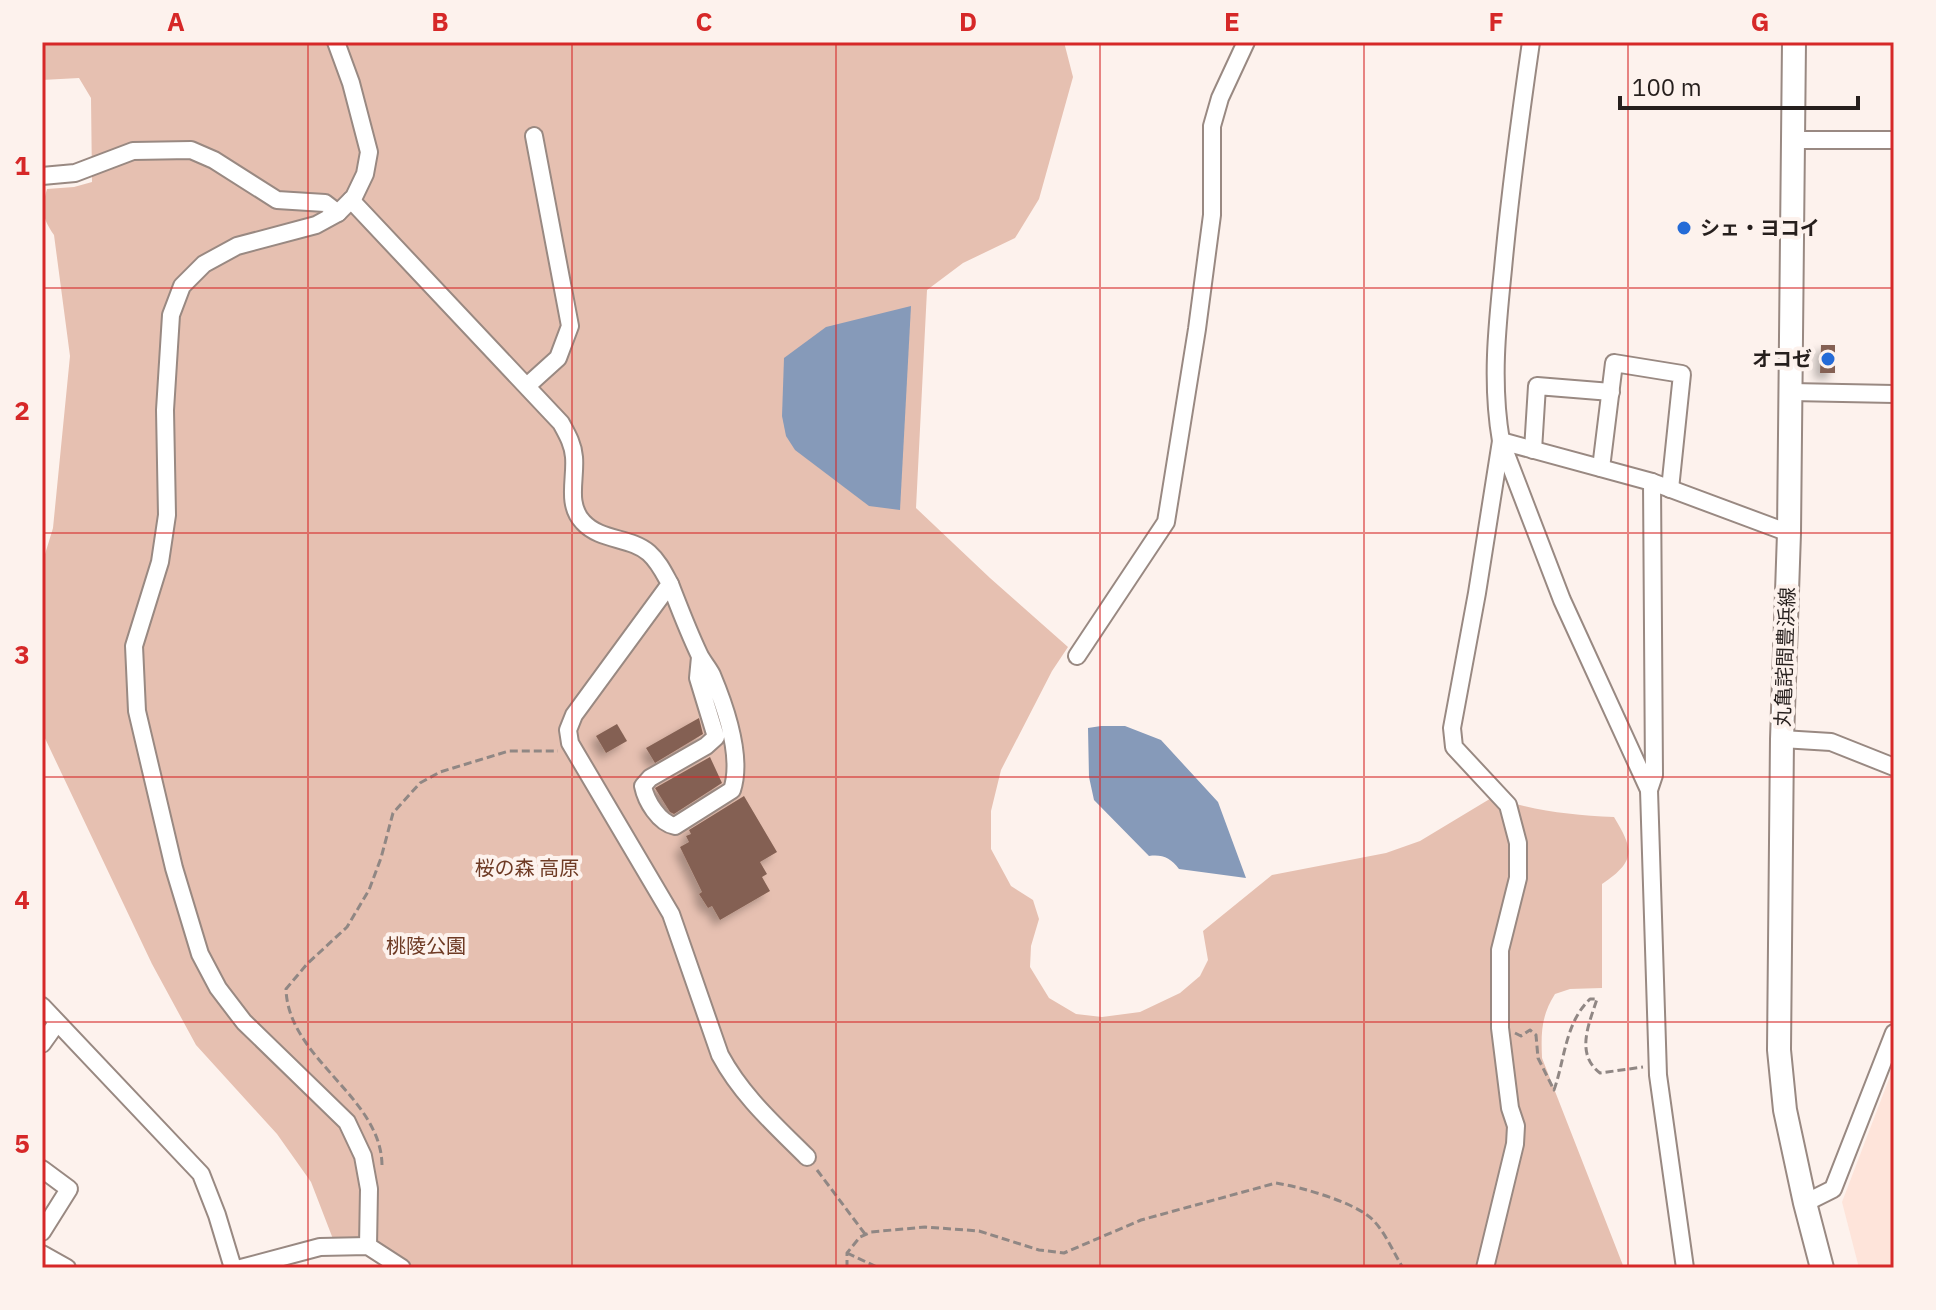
<svg xmlns="http://www.w3.org/2000/svg" width="1936" height="1310" font-family="'IBM Plex Sans','Noto Sans JP',sans-serif">
<style>
.built{fill:#fee4da}
.green{fill:#e6c0b1}
.water{fill:#869ab9}
.lines{fill:none;stroke-linecap:round;stroke-linejoin:round}
.river{stroke:#869ab9;stroke-width:28}
.building{fill:#846153;filter:url(#shadow)}
.minor-casing{stroke:#998982;stroke-width:20}
.major-casing{stroke:#998982;stroke-width:26}
.path{stroke:#908784;stroke-width:3;stroke-dasharray:8 4;stroke-linecap:butt}
.minor{stroke:#fff;stroke-width:16}
.major{stroke:#fff;stroke-width:22}
.grid{fill:none;stroke:#d62828;stroke-width:2;stroke-opacity:0.55}
.poi-dot{fill:#246bd7;stroke:#fdf2ed;stroke-width:3}
.labels{text-anchor:middle;stroke-width:8;stroke-linejoin:round;paint-order:stroke}
.poi-label{font-size:20px;font-weight:bold;fill:#261f1d;stroke:#fdf2ed;text-anchor:start}
.street-label{font-size:20px;fill:#261f1d;stroke:#fdf2ed}
.park-label{font-size:20px;fill:#6e3a24;stroke:#fdf2ed}
.neatline{fill:none;stroke:#d62828;stroke-width:3}
.grid-label{font-size:26px;text-anchor:middle;font-weight:bold;fill:#d62828}
</style>
<defs>
<filter id="shadow"><feDropShadow dx="-6" dy="6" stdDeviation="4" flood-color="#0004"/></filter>
</defs>
<rect width="100%" height="100%" fill="#fdf2ed"/>
<polygon class="built" points="1894,1066 1894,1268 1859,1268 1842,1202"/>
<path class="green" d="M42 42H1064L1073 77 1039 199 1015 238 963 263 927 290 916 508 990 578 1068 647 1052 671 1001 770 991 811V849L1011 886 1033 900 1039 919 1031 946 1030 967 1049 998 1076 1014 1102 1017 1140 1012 1180 993 1200 976 1208 960 1203 931 1272 875 1386 853 1420 841 1493 797C1534 811 1571 815 1614 817 1634 850 1636 861 1602 884V988L1570 989 1555 994C1541 1016 1541 1033 1542 1058L1624 1268H384C370 1252 353 1246 333 1239L311 1182 277 1134 196 1045 152 964 42 732V564L53 528 70 356 54 235C42 218 41 209 47 189L74 187 92 182 91 98 79 78 42 80Z"/>
<g class="water">
<polygon points="911,306 900,510 869,506 795,450 786,436 782,416 784,358 826,327"/>
<path d="M1101 726H1125L1161 740 1218 802 1246 878 1179 869C1171 858 1162 854 1149 856L1094 800 1089 777 1088 728Z"/>
</g>
<g class="lines">
<polyline class="river" points="42,1267 45,1268"/>
</g>
<g class="building">
<polygon points="1821,345 1835,345 1835,373 1820,373"/>
<polygon points="699,718 703,734 655,763 646,748"/>
<polygon points="617,724 627,741 606,753 596,736"/>
<polygon points="710,757 722,783 674,814 670,812 655,788"/>
<polygon points="744,796 777,852 760,862 767,874 762,877 770,891 720,920 712,906 708,908 699,894 702,892 680,847 689,842 686,836 691,834 689,830"/>
</g>
<g class="lines">
<g class="minor-casing">
<g id="minor">
<polyline points="336,42 351,83 369,152 365,174 354,197 338,213 316,225 237,246 204,264 182,286 171,315 165,410 167,515 160,562 134,646 137,711 174,868 200,954 218,988 244,1022 347,1122 363,1156 369,1189 368,1246"/>
<path d="M1531 42C1520 118 1510 193 1503 269 1497 327 1491 383 1501 441L1562 600 1649 790 1658 1075 1685 1268"/>
<polyline points="1793,140 1894,140"/>
<polyline points="42,176 75,173 133,151 191,150 214,160 277,200 325,203 338,213"/>
<path d="M351 200 561 423C567 434 573 444 574 457 576 479 566 504 583 522 600 541 631 537 649 553 659 562 664 573 670 584L574 715 568 730 570 743 671 914 720 1055C742 1096 775 1125 807 1157"/>
<polyline points="527,386 558,358 570,326 534,136"/>
<polyline points="1791,392 1894,394"/>
<polyline points="1533,450 1537,386 1611,392"/>
<polyline points="1601,468 1614,363 1682,374 1670,489"/>
<path d="M670 584C679 607 688 631 699 654 702 661 708 667 712 675 725 706 743 757 732 790L675 826C659 823 646 801 643 786L650 778 706 746 716 737 698 678 700 657"/>
<polyline points="1077,656 1166,522 1197,329 1212,215 1212,126 1220,98 1246,42"/>
<polyline points="1782,739 1831,742 1894,767"/>
<polyline points="1649,790 1654,775 1652,482"/>
<polyline points="42,1006 201,1174 217,1215 233,1268"/>
<polyline points="42,1044 57,1023"/>
<polyline points="42,1169 69,1189 42,1232"/>
<polyline points="1805,1203 1833,1189 1894,1033"/>
<polyline points="42,1254 67,1268"/>
<polyline points="241,1268 320,1247 368,1246 402,1268"/>
<polyline points="1485,1268 1515,1144 1516,1126 1510,1108 1500,1028 1500,950 1518,878 1518,843 1508,805 1454,747 1452,728 1477,593 1501,441 1652,482 1789,533"/>
</g>
</g>
<g class="major-casing">
<polyline id="major" points="1794,42 1789,533 1782,739 1779,1050 1785,1110 1805,1203 1822,1268"/>
</g>
<g class="path">
<path d="M1515 1033 1521 1036 1530 1030 1536 1035 1538 1058 1554 1090C1565 1059 1565 1023 1590 999H1597C1589 1024 1575 1054 1600 1073L1643 1067"/>
<path d="M382 1165C381 1096 288 1059 286 989L307 964 347 927 369 890 381 858 393 813 420 783 440 772 509 751H558"/>
<polyline points="817,1170 865,1234"/>
<polyline points="847,1253 879,1268"/>
<path d="M847 1268V1253L860 1237 871 1232 925 1227 979 1231 1039 1250 1064 1253 1141 1220 1276 1183C1301 1187 1354 1202 1372 1219 1386 1233 1393 1252 1403 1268"/>
</g>
<use href="#minor" class="minor"/>
<use href="#major" class="major"/>
</g>
<path class="grid" d="M308 42V1268M572 42V1268M836 42V1268M1100 42V1268M1364 42V1268M1628 42V1268M42 288H1894M42 533H1894M42 777H1894M42 1022H1894"/>
<g class="poi-dot">
<circle cx="1684" cy="228" r="8"/>
<circle cx="1828" cy="359" r="8"/>
</g>
<g class="labels">
<g class="poi-label">
<text x="1700" y="235">シェ・ヨコイ</text>
<text x="1812" y="366" text-anchor="end">オコゼ</text>
</g>
<g class="street-label">
<text transform="translate(1785 657) rotate(-88)" y="7">丸亀詫間豊浜線</text>
</g>
<g class="park-label">
<text x="527" y="875">桜の森 高原</text>
<text x="426" y="953">桃陵公園</text>
</g>
</g>
<rect width="1936" height="1310" fill="none" stroke="#fdf2ed" stroke-width="88"/>
<path d="M1620 96v12h238v-12" fill="none" stroke="#261f1d" stroke-width="4"/>
<text x="1632" y="96" font-size="24" fill="#261f1d" stroke="#fdf2ed" stroke-width="6" paint-order="stroke">100 m</text>
<rect x="44" y="44" width="1848" height="1222" class="neatline"/>
<g class="grid-label">
<text x="176" y="31">A</text>
<text x="440" y="31">B</text>
<text x="704" y="31">C</text>
<text x="968" y="31">D</text>
<text x="1232" y="31">E</text>
<text x="1496" y="31">F</text>
<text x="1760" y="31">G</text>
<text x="22" y="175">1</text>
<text x="22" y="420">2</text>
<text x="22" y="664">3</text>
<text x="22" y="909">4</text>
<text x="22" y="1153">5</text>
</g>
</svg>
